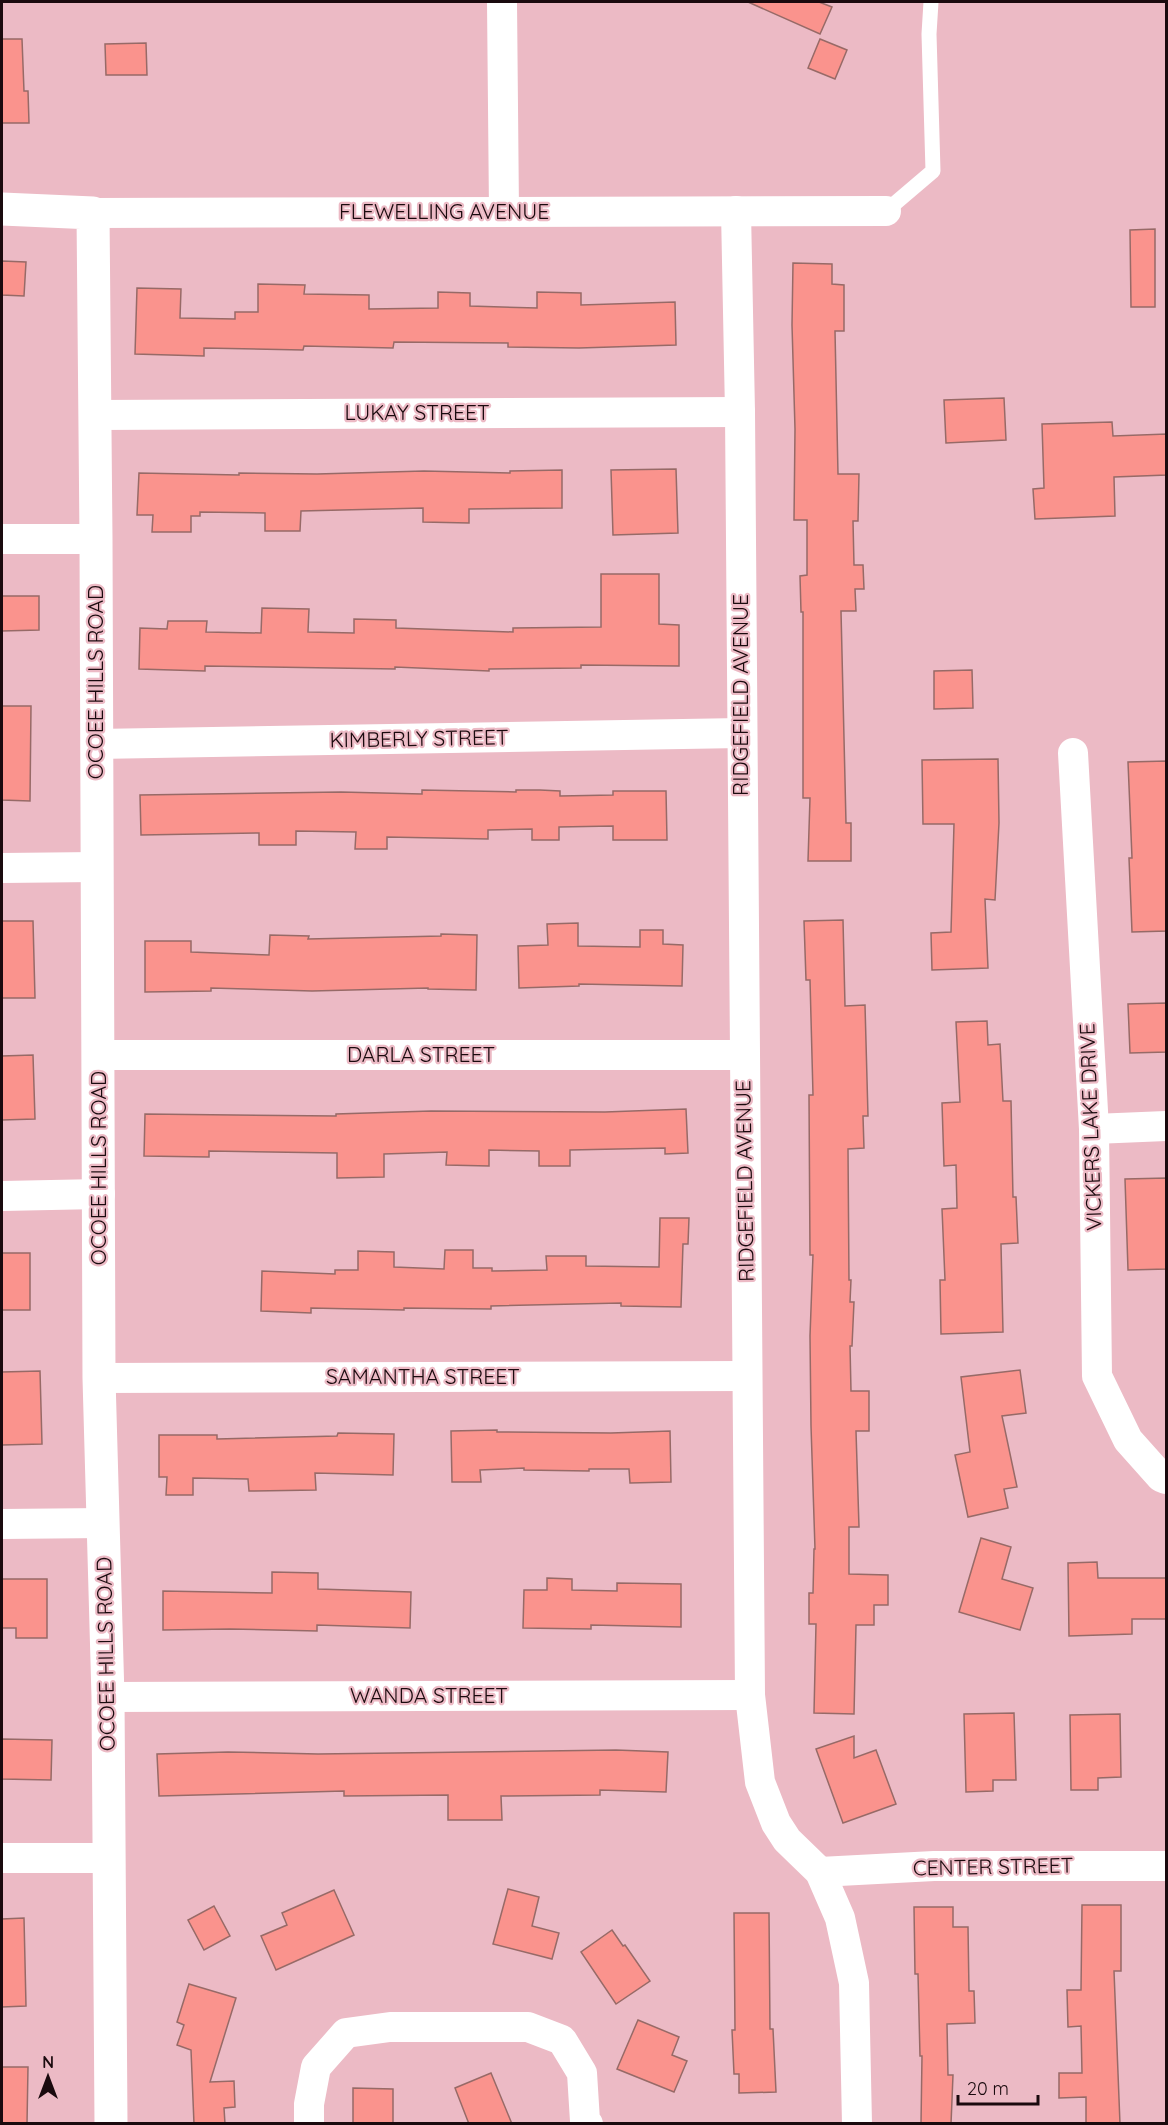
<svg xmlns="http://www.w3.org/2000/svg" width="1168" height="2125" font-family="Quicksand,sans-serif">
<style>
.building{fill:#fa938d;stroke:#976a67;stroke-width:1.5}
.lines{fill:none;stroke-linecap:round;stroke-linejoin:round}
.lane{stroke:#fff;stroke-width:15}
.street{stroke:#fff;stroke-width:30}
.secondary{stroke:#fff;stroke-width:33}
.labels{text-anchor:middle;stroke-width:4.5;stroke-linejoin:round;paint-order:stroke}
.street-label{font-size:21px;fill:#1a0a0e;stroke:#ecbac5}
</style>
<rect width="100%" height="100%" fill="#ecbac5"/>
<g class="building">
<polygon points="748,2 819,2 832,7 820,34"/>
<polygon points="2,39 22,39 24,91 28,91 29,123 2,123"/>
<polygon points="820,39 847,50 835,79 808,68"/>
<polygon points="146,43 147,75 106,75 105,44"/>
<polygon points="1155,229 1155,307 1131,307 1130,230"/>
<polygon points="2,261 26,262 24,296 2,295"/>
<polygon points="793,263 832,264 832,284 844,285 844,331 835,331 838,474 859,474 858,521 853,521 854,565 863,565 864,589 855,589 856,611 841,611 846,823 851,823 851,861 808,861 810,798 803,798 803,612 801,612 800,576 807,575 807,520 794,520 795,429 792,325"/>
<polygon points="258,284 305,285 304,294 369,295 369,309 438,308 438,292 470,293 470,306 537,308 537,292 581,293 581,305 675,302 676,345 579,348 508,347 508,343 394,342 393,348 304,346 303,350 204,348 204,356 135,354 137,288 181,289 180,318 235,319 235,312 258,312"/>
<polygon points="1004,398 1006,440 946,443 944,400"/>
<polygon points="1112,422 1113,436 1167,434 1167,475 1114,477 1115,516 1035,519 1033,489 1044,488 1042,424"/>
<polygon points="676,469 678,533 613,535 611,470"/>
<polygon points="562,470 562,508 469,509 469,523 423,522 423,508 301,511 300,531 265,531 265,513 200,512 200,516 191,516 191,532 152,532 153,515 137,515 139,473 239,475 239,473 317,474 424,471 510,473 510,471"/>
<polygon points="601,574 659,574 659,624 679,625 679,666 581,665 581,668 489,669 489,671 395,667 395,669 205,666 205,671 139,669 140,628 167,629 168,621 207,621 206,632 261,633 262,608 309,609 308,632 354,633 354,619 396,620 396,628 513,632 513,628 601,627"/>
<polygon points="2,596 39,596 39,630 2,631"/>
<polygon points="972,670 973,708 934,709 934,671"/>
<polygon points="2,706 31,706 30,801 2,800"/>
<polygon points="998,759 999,823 995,900 985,899 988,968 932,970 931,933 951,932 954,824 923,824 922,760"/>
<polygon points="1167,761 1167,931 1132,932 1129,858 1132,858 1128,762"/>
<polygon points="422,790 516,792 516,790 540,790 560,791 560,796 613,795 613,791 666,791 667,840 613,840 613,826 559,827 559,840 532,840 532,829 488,830 488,839 387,837 387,849 355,849 356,832 296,831 296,845 259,845 259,833 141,835 140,795 341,792 422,794"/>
<polygon points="843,920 845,1006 865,1005 868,1116 863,1116 864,1148 848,1149 849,1280 851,1280 850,1302 854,1302 852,1346 850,1346 851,1391 869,1391 869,1431 856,1431 859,1527 849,1527 849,1574 888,1575 888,1605 874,1605 874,1625 856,1625 854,1714 814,1713 816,1624 809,1624 809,1593 813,1593 814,1549 815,1549 811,1426 810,1336 813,1255 810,1255 809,1095 813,1095 810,980 806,980 804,921"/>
<polygon points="2,921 33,921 35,998 2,998"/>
<polygon points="578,923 578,946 640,947 640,930 663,930 663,944 683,945 682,986 579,984 579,986 519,988 518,946 548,945 547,924"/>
<polygon points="441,934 477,935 476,990 428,989 428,988 312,991 211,988 211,991 145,992 145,941 191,941 191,952 269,955 270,935 309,936 308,939 441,936"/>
<polygon points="1167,1003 1167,1052 1130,1053 1128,1004"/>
<polygon points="987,1021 988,1045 1000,1044 1003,1101 1011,1101 1013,1197 1016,1197 1018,1243 1001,1244 1003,1332 941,1334 940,1280 945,1280 942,1209 957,1208 956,1165 944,1166 942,1103 960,1102 956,1022"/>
<polygon points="33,1055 35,1119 2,1120 2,1056"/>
<polygon points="686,1109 688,1153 665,1154 665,1148 570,1150 570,1166 539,1166 539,1151 489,1150 489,1166 446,1165 447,1152 384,1154 384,1177 337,1178 337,1153 209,1151 209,1157 144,1156 145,1114 336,1116 336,1114 431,1111 605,1112"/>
<polygon points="1167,1178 1167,1269 1128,1270 1125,1179"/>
<polygon points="660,1218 689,1218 688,1244 683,1244 681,1307 621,1306 621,1303 491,1306 491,1309 404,1308 404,1310 311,1308 311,1313 261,1311 262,1271 335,1274 335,1270 358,1270 358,1251 394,1252 394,1267 444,1269 445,1250 473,1250 473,1268 492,1268 492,1271 547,1270 546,1256 586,1256 586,1266 659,1267"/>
<rect x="2" y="1253" width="28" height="57"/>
<polygon points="1020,1370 1026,1413 1002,1416 1017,1487 1004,1489 1008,1508 968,1517 955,1455 970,1452 961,1377"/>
<polygon points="40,1371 42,1444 2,1445 2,1372"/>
<polygon points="497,1430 497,1432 611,1433 670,1431 671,1482 630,1483 629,1469 589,1469 589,1471 524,1470 524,1468 480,1470 481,1482 452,1482 451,1431"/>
<polygon points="338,1433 394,1434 393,1475 315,1473 316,1490 249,1491 248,1479 193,1478 193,1495 166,1495 167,1477 159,1477 159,1435 217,1435 217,1439 337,1436"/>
<polygon points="981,1538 1011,1547 1002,1579 1033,1588 1020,1630 959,1612"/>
<polygon points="1097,1562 1098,1578 1167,1578 1167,1619 1132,1619 1132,1634 1069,1636 1068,1563"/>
<polygon points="272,1572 318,1573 318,1589 411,1592 410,1628 317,1625 317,1631 230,1629 163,1630 163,1591 272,1593"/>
<polygon points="547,1578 572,1579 572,1590 617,1591 617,1583 681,1584 681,1627 591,1625 591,1629 523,1628 524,1590 547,1590"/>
<polygon points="2,1579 47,1579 47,1638 16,1638 16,1628 2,1628"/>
<polygon points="1014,1713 1016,1780 993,1780 993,1791 966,1792 964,1714"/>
<polygon points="1120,1714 1121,1777 1098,1778 1098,1790 1071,1790 1070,1715"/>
<polygon points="854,1736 854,1758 876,1750 896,1804 843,1823 816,1749"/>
<polygon points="2,1739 52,1740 51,1780 2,1779"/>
<polygon points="616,1750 668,1752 666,1792 600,1790 600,1795 501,1796 502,1820 448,1820 448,1795 344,1796 344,1791 159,1796 157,1754 228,1752 318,1754"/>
<polygon points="508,1889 539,1897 532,1926 559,1933 552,1959 493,1944"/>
<polygon points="334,1890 354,1935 276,1970 261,1936 287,1925 282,1913"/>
<polygon points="1082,1905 1121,1905 1121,1971 1114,1971 1120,2124 1086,2124 1086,2097 1059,2098 1059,2073 1082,2073 1081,2026 1068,2027 1067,1990 1081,1990"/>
<polygon points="214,1906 230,1936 204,1950 188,1920"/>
<polygon points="914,1907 953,1907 953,1927 968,1927 969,1991 974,1991 975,2023 947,2024 948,2075 953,2075 951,2124 921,2124 922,2056 920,2056 918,1974 915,1974"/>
<polygon points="734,1913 769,1913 770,2029 773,2029 776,2092 739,2093 739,2074 734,2074 732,2030 735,2030"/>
<polygon points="24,1918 26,2006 2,2007 2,1919"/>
<polygon points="612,1930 623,1946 625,1945 650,1981 616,2004 581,1952"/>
<polygon points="189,1984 236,1998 210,2082 234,2081 235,2107 224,2108 225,2124 194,2124 191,2050 177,2045 184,2025 177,2022"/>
<polygon points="638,2020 679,2037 672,2055 687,2061 674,2092 617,2069"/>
<polygon points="2,2067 28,2067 27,2124 2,2124"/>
<polygon points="491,2073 512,2124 469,2124 455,2088"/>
<polygon points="353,2088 393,2089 393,2124 353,2124"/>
</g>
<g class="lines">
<polyline class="lane" points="886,211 933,171 929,34 931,2"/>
<g class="street">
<polyline points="502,2 504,212"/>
<polyline points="736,211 740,412 750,1695 760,1782 776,1823 787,1840 820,1872 840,1918 854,1983 857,2124"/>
<polyline points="93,213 886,211"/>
<polyline points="95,415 740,412"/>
<polyline points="2,539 96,539"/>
<polyline points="96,744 741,733"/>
<polyline points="1073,753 1094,1129 1097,1376 1128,1440 1161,1477 1166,1479"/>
<polyline points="2,868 96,867"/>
<polyline points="98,1055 744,1055"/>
<polyline points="1094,1129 1166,1126"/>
<polyline points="2,1196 100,1194"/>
<polyline points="99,1378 747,1376"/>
<polyline points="2,1524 104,1523"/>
<polyline points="108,1697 750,1695"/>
<polyline points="2,1858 109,1858"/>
<polyline points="820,1872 934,1866 1166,1866"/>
<polyline points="309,2124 309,2104 316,2067 346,2033 390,2027 528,2027 562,2040 582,2073 585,2121 588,2124"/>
</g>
<polyline class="secondary" points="2,209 93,213 96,539 99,1378 108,1697 111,2124"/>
</g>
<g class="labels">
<g class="street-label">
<text x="444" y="219">FLEWELLING AVENUE</text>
<text x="417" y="420">LUKAY STREET</text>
<text transform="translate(96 682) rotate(-90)" y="7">OCOEE HILLS ROAD</text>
<text transform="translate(741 695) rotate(-90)" y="7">RIDGEFIELD AVENUE</text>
<text transform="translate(419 739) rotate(-1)" y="7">KIMBERLY STREET</text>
<text x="421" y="1062">DARLA STREET</text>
<text transform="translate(1091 1127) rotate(-92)" y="7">VICKERS LAKE DRIVE</text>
<text transform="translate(99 1168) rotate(-90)" y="7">OCOEE HILLS ROAD</text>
<text transform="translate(745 1181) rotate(-91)" y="7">RIDGEFIELD AVENUE</text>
<text x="423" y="1384">SAMANTHA STREET</text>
<text transform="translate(106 1654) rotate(-91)" y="7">OCOEE HILLS ROAD</text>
<text x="429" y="1703">WANDA STREET</text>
<text transform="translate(993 1867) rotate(-1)" y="7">CENTER STREET</text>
</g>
</g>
<rect width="1168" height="2125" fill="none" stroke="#1a0a0e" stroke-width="6"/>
<g transform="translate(48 2077)" stroke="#ecbac5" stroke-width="4.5" paint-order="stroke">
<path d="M0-4.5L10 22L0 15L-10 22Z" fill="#1a0a0e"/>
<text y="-9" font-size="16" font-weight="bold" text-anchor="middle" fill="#1a0a0e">N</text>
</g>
<path d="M958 2095v9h80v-9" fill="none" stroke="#1a0a0e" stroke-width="3"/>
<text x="967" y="2095" font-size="18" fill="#1a0a0e" stroke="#ecbac5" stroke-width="4.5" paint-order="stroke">20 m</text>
</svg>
